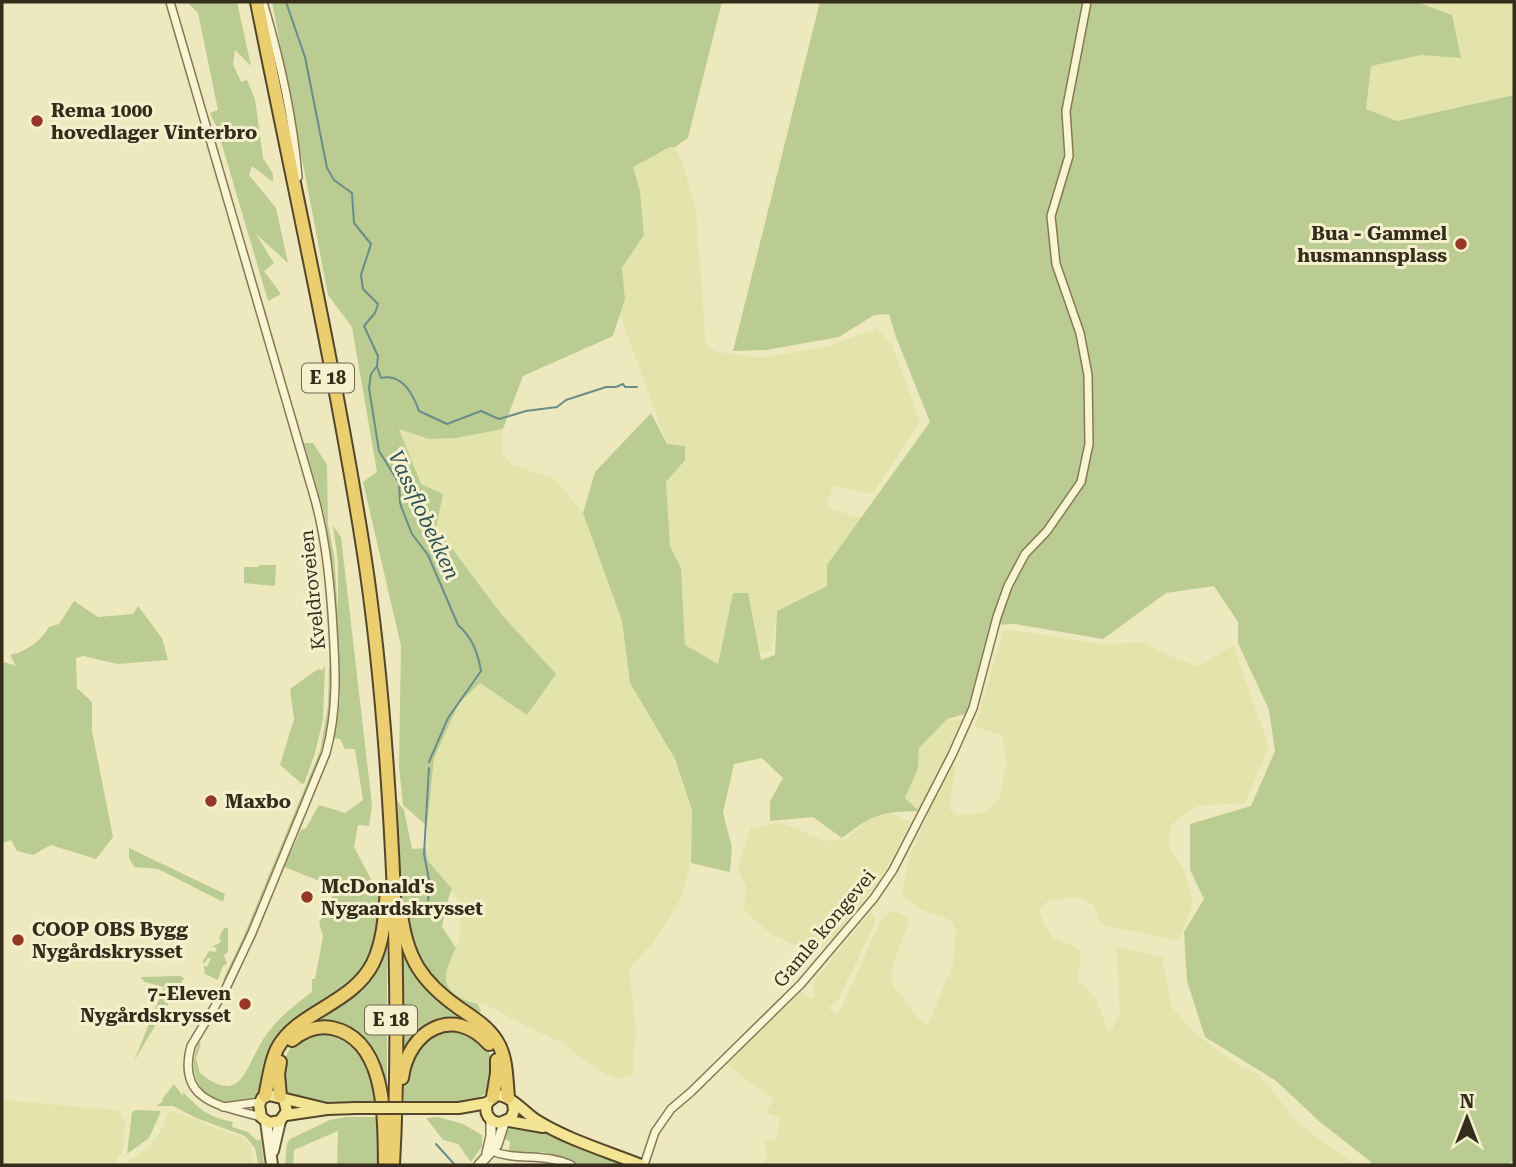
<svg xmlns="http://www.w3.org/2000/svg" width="1516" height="1167" font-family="'Roboto Serif',serif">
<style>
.farmland{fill:#e3e4ab}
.green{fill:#bbcc92}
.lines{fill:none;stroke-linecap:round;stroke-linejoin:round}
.stream{stroke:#698d8a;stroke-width:2}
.minor-casing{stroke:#867857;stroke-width:10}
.tertiary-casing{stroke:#867857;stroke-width:12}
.secondary-casing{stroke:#68593a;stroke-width:14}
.primary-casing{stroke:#54452b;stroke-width:14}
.trunk-casing{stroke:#54452b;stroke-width:16}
.minor{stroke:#f9f4d1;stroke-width:7}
.tertiary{stroke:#f9f4d1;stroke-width:9}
.secondary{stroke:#f9f4d1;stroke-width:10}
.primary{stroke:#f3e594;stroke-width:10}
.trunk{stroke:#eace70;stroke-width:12}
.primary-bridge-casing{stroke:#54452b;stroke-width:14;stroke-linecap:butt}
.primary-bridge{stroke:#f3e594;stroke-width:10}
.poi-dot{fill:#963826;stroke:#f5f0ce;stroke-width:2.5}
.labels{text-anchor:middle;stroke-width:6;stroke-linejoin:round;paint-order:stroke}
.shield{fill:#f5f0ce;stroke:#6f6751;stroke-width:2}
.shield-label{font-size:18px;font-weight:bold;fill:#352c1c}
.poi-label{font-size:19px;font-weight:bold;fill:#352c1c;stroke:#f5f0ce;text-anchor:start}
.street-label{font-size:19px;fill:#352c1c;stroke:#f5f0ce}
.water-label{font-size:21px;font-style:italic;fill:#2b5155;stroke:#f5f0ce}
</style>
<rect width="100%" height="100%" fill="#eee8be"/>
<g class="farmland">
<polygon points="1417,2 1514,2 1514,95 1397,121 1366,109 1370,66 1421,55 1452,15"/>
<polygon points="670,147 675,147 683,164 696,212 705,337 709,348 719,352 760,358 827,347 876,328 892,345 920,421 873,494 833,486 826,507 861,518 827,565 827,586 777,611 771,651 760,653 748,593 733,593 718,664 685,645 681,568 670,546 666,482 685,460 685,446 667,444 620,315 625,299 622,268 644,235 640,191 632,167"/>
<polygon points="399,428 429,439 456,438 503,429 502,453 512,465 555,479 583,513 622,621 630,683 675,759 692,810 691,863 681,898 653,943 629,968 636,1029 632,1076 617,1079 599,1071 559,1041 525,1026 485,1004 473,1003 453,994 447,987 444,980 446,970 459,941 461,903 428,861 427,826 434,758 459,703 480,683 556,674 502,615 436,527"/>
<polygon points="1004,629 1102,644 1141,642 1168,655 1199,667 1233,645 1269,747 1245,803 1197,806 1172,824 1168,845 1184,869 1193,904 1178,941 1100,924 1094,905 1076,897 1047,901 1039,913 1052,937 1081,950 1078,980 1096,999 1109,1035 1120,1014 1116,946 1162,957 1171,1006 1192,1031 1242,1068 1258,1073 1300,1125 1356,1165 763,1165 767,1155 764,1140 776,1139 780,1118 766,1112 773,1100 725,1063 802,992 810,999 815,998 813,988 815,980 871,911 875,917 875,923 838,1000 828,1008 838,1015 882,918 893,911 910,918 891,971 893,985 917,1017 928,1025 953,964 956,931 951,920 922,910 902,897 910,854 950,766 956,767 949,809 958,815 983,813 999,800 1006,765 1003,736 975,726"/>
<polygon points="947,719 963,721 919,811 904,798 918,768 919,748"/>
<polygon points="890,813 911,822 902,840 876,885 834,937 813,954 771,934 744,910 746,887 738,868 751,828 781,823 825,841 846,839 872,816"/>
<polygon points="2,1100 117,1110 121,1113 125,1122 123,1150 114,1165 2,1165"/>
<polygon points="172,1111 245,1139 251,1146 254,1165 123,1165 152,1144 162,1129 168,1113"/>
</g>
<g class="green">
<polygon points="187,2 237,2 251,66 235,50 233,64 241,82 247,80 255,99 263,158 273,174 273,182 252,166 249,175 276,208 288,263 256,234 274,263 264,271 281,294 268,301 217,128 210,113 218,110 198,13"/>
<polygon points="272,2 722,2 688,138 675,147 670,147 633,167 640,191 644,235 622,268 625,299 613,336 523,376 503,429 456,438 429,439 399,429 421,484 443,494 436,527 502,615 556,674 527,715 480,683 459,703 434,758 427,826 403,805 399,766 401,646 363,482 377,472 352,327 328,295"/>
<path d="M820 2H1417L1452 15 1461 58 1421 55 1371 66 1366 109 1397 121 1514 95V1159L1508 1165H1370L1371 1162 1319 1121 1275 1080 1205 1037 1187 981 1184 932 1204 899 1190 870V824L1251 806 1275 751 1269 710 1238 643V622L1214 586 1166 593 1103 639 1015 624 990 625 972 712 947 719 919 748 918 768 905 798 919 811C879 812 874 814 842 838L813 817 770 821V801L783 778 762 758 734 764 723 813 732 847 730 872 691 863 692 810 675 759 630 683 622 621 583 513 595 472 651 413 667 444 685 446V460L666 482 670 546 681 568 685 645 718 664 733 593H748L761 660 775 655 777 611 827 586V565L930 422 896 337 889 314 874 315 839 337 766 350 733 351Z"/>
<path d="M304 443H313L327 465 328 525 334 555 338 612V561L333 526 341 537 372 805 369 826 358 825 354 847 375 887H381C380 922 377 956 352 982 346 990 335 995 326 1001 316 1008 298 1016 291 1026 280 1042 269 1087 254 1097 247 1102 236 1103 228 1102 196 1098 187 1069 199 1042L201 1044 196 1058 200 1073C242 1107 245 1067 264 1038 277 1019 293 1006 312 992V979H315L323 937 319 922 326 913 335 887 284 867 301 830 306 828 319 805 345 813 363 800 355 749H345L340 739 334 738 340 698 333 573 324 513Z"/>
<polygon points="259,565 276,565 275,586 244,583 244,567 259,567"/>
<path d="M74 601 98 617 133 614 138 606 162 638 168 660 118 664 83 656 76 658 77 688 92 702V731L113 837 96 859 51 845 33 855 17 851 11 840 2 843V664L4 662 16 666 10 655C27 651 41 641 49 627L59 624Z"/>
<polygon points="329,664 331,675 330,715 317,768 257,913 226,980 223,980 243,938 320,751 328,706"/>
<polygon points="325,666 323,720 315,753 304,784 301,783 280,765 294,719 290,689 318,669 322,670"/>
<path d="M397 801 404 810 412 849 426 848 428 861 452 889 446 905 442 927 456 948C447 967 437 986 461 998 467 1001 472 1003 478 1004L481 1012C469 1011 463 1006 452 999 392 956 401 866 397 801Z"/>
<polygon points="129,848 225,894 223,902 158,869 134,867 129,858"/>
<path d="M399 923 403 942 472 1025C429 1016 418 1023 401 1063Z"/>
<polygon points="224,928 228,928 228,952 224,955 227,964 223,966 218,980 205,974 204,966 207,967 211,958 208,958 204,964 203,961 209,951 215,952 217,948 212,947 221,942 219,937"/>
<polygon points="387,940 387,1102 361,1040 307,1027 342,1000"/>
<polygon points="180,976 184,978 134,1061 164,987 145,982 140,977"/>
<path d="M465 1030C495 1052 494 1054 489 1091 468 1108 430 1103 404 1103V1083L413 1052 435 1032Z"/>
<path d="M324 1031C367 1039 369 1066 380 1103 357 1103 312 1107 293 1096 271 1084 285 1045 303 1036 309 1033 318 1032 324 1031Z"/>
<path d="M174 1084 183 1096V1092C200 1110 209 1117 233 1122L232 1127 248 1132 258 1141 261 1139 264 1165H258L255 1148 245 1136 196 1118 173 1106H156L162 1102 163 1098Z"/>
<polygon points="136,1110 161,1111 149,1138 127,1154 132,1112"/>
<polygon points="346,1117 380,1117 380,1165 337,1165 338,1131 294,1150 293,1165 285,1165 287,1143 290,1139 330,1120"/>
<polygon points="438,1117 463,1124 482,1135 482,1146 471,1162 458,1144 443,1140 426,1118"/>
<polygon points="512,1126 548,1134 627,1165 576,1165 560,1156 543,1152 515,1155 509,1152 510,1142 504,1138 506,1132"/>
</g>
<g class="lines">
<g class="stream">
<path d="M286 2 305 57 327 168 334 180 352 193 354 223 371 244 361 275 363 289 378 304 375 313 364 326 378 356 377 366 371 374 369 388 379 451 399 483 400 503 404 514 412 534 428 555 458 625C473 638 478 654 481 671L448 718 429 762"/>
<path d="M377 367 381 378C402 373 413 394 419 411L447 424 481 411 499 419 526 411 557 407 566 400 606 387H616L623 384 625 387H637"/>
<polyline points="428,900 430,885 424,854 429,768"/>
<polyline points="436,1144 455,1165"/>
</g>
<g class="minor-casing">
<g id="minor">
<path d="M170 2 314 496C325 535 329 573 332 613 335 661 339 706 326 753L252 933 226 988 191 1046C176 1102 222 1106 261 1117"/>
<path d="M263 2C280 59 293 117 298 177"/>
<polyline points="223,1107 260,1102"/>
<path d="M489 1150C517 1162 542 1152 571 1165"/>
<polyline points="644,1165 655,1132 671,1109 691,1092 801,984 874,898 893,870 952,755 973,708 997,617 1008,586 1025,554 1047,531 1081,482 1089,444 1088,375 1080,333 1056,264 1051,216 1069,156 1066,111 1087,2"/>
</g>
</g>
<g class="tertiary-casing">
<g id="tertiary">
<polyline points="487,1153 491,1136 491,1120"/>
<polyline points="479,1165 497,1145 504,1123"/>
</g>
</g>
<g class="secondary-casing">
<g id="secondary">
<polyline points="266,1121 272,1165"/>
<polyline points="273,1151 280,1121"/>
</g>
</g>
<g class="primary-casing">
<g id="primary">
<polyline points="284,1100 287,1111 280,1121 269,1123 261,1117 259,1105 262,1098 269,1095 327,1109"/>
<path d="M487 1103C484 1113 489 1122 500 1123L511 1118 514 1111 513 1103"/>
<path d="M430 1108H459L487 1103 496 1095C511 1095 524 1112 536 1120 568 1140 606 1151 641 1165"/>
<polyline points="286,1115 327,1109 356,1108"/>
<polyline points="508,1121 543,1127"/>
</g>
</g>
<g class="trunk-casing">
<g id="trunk">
<path d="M257 2C293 183 334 364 363 547 381 661 389 778 394 894 397 984 398 1075 393 1165"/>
<path d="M401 914C407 959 422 982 459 1008 472 1017 487 1026 496 1040 507 1056 506 1078 508 1097"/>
<path d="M292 1040C303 1031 317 1025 332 1028 388 1040 384 1122 385 1165"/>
<polyline points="280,1062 278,1074 280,1096"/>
<path d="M402 1078C408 1031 453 1004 489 1044"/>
<path d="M265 1096C269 1080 270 1063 277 1049 297 1011 352 1005 373 963 384 940 385 914 387 889"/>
<polyline points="493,1097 497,1073 497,1060"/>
</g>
</g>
<use href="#minor" class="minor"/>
<use href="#tertiary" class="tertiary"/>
<use href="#secondary" class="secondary"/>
<use href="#primary" class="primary"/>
<use href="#trunk" class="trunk"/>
<g class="primary-bridge-casing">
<polyline id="primary-bridge" points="356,1108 430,1108"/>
</g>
<use href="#primary-bridge" class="primary-bridge"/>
</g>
<g class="poi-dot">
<circle cx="37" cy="121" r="7"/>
<circle cx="1461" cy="244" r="7"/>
<circle cx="211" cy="801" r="7"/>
<circle cx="307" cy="897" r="7"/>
<circle cx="18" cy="940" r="7"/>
<circle cx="245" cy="1004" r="7"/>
</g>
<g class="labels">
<g class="shield">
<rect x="302" y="363.5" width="52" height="29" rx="5"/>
<rect x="365" y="1005.5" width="52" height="29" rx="5"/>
</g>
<g class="shield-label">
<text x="328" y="384">E 18</text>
<text x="391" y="1026">E 18</text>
</g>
<g class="poi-label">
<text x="51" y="117">Rema 1000<tspan x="51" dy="22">hovedlager Vinterbro</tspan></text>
<text x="1447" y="240" text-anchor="end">Bua - Gammel<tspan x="1447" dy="22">husmannsplass</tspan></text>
<text x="225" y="808">Maxbo</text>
<text x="321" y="893">McDonald's<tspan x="321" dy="22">Nygaardskrysset</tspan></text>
<text x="32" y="936">COOP OBS Bygg<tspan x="32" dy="22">Nygårdskrysset</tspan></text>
<text x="231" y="1000" text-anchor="end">7-Eleven<tspan x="231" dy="22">Nygårdskrysset</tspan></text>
</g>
<g class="street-label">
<text transform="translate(312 590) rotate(-96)" y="7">Kveldroveien</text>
<text transform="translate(824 928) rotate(-50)" y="7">Gamle kongevei</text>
</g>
<g class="water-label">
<text transform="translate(424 515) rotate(65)" y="7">Vassflobekken</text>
</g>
</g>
<rect width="1516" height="1167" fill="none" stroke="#352c1c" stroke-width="7"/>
<g transform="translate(1467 1118)" stroke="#f5f0ce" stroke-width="5" paint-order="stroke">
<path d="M0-5L12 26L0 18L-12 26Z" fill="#352c1c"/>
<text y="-10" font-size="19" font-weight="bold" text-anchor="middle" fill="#352c1c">N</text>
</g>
</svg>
